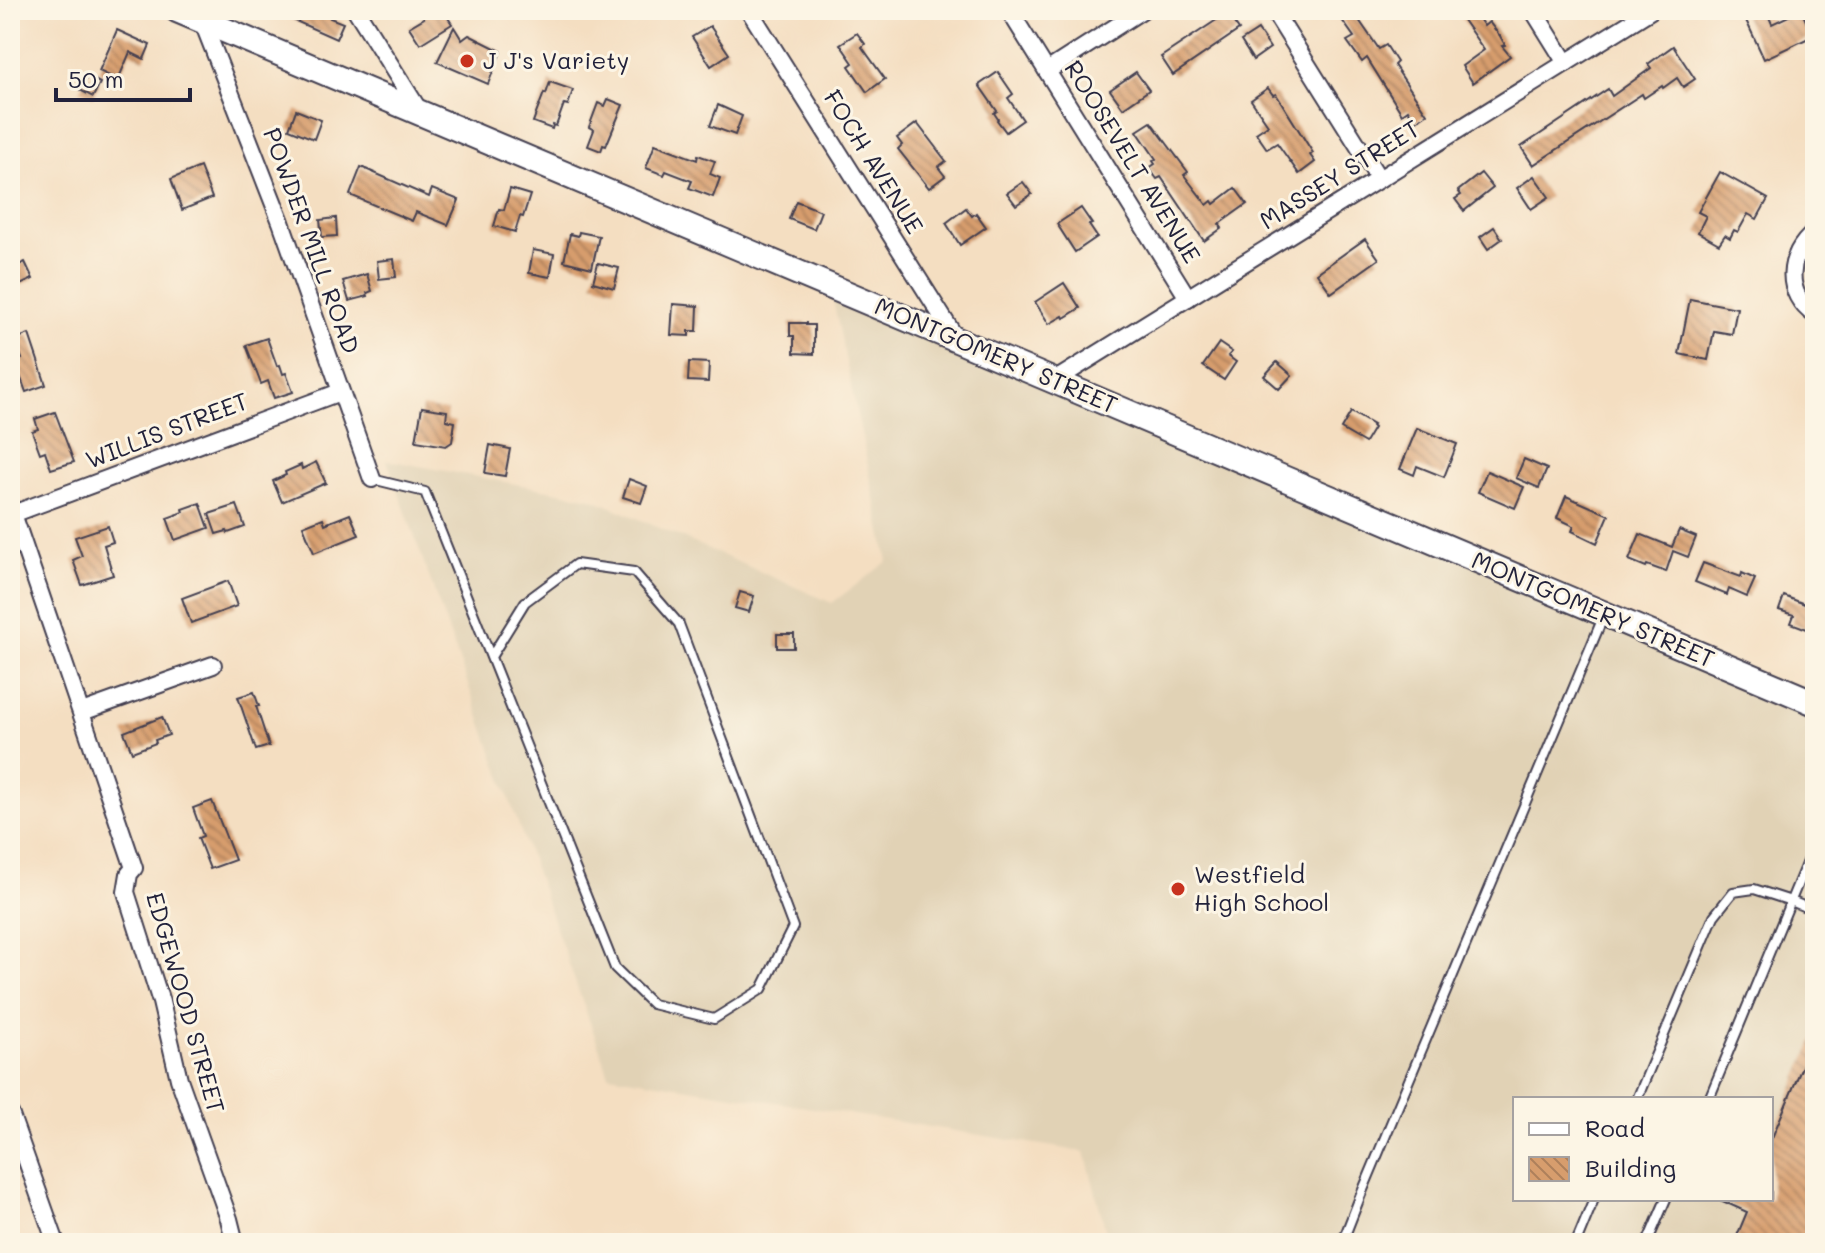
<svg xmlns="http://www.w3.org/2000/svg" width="1825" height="1253" font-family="Mali,sans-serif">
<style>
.built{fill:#e1d2b5;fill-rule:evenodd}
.building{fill:url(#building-back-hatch)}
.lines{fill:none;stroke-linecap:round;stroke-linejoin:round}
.service-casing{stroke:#423e4f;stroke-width:12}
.minor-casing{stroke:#423e4f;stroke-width:20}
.secondary-casing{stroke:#423e4f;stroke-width:28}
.service{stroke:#fff;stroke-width:8}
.minor{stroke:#fff;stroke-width:16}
.secondary{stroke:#fff;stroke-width:24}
.poi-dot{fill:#c8321e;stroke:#fcf5e5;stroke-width:3}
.labels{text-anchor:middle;stroke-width:6;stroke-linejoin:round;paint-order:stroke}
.poi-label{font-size:24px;fill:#22223b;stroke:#fcf5e5;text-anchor:start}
.street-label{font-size:24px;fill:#22223b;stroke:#fcf5e5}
</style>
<defs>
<pattern id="building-back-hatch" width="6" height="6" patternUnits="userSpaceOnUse" patternTransform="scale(2)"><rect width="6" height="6" fill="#d79d6d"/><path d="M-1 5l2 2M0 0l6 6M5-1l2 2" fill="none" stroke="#ae805b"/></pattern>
</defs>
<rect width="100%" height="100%" fill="#fcf5e5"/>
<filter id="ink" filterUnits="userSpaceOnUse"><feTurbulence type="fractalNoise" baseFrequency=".0125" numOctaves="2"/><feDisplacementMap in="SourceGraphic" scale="16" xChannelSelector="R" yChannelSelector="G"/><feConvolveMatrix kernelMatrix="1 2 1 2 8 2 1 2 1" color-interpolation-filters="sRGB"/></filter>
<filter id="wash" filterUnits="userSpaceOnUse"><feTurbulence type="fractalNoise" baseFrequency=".006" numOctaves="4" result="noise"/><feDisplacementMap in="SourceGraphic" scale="32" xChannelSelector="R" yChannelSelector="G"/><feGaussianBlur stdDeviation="1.8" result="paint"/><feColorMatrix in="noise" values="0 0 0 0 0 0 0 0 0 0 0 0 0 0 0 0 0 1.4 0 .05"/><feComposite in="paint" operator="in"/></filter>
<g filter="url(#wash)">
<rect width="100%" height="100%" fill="#f4dec1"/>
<path class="built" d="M830 285 1815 702V1243H1109L1085 1152 609 1075 387 460 591 498 832 603 888 561ZM1515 1099H1771V1199H1515Z"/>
<g id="blocks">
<g class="building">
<polygon points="271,10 333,10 330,18 343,23 336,39"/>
<polygon points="420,10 443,10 452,24 420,44 409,27 424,18"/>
<polygon points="1335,10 1352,10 1379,49 1386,45 1397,62 1394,65 1427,114 1415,122 1408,110 1402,114 1367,58 1362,62 1347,41 1354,37"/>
<polygon points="1456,10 1473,10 1484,26 1489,22 1500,36 1505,45 1502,46 1510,56 1473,83 1462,66 1484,50"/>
<polygon points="1756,10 1766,10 1772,24 1801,10 1813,36 1764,59 1744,16"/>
<polygon points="1227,13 1239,30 1173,75 1161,57"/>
<polygon points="710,26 729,54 711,66 692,37"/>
<polygon points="454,27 462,40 469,35 501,51 488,84 437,62"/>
<polygon points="117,30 150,45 144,59 130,52 118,80 99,71"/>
<polygon points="1258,30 1270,48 1253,60 1241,41"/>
<polygon points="857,33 865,44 862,47 885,79 867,92 849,66 853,63 840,44"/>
<polygon points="1673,46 1695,79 1683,87 1677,78 1663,88 1662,86 1644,98 1642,94 1533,165 1521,147 1608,89 1612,96 1651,68 1648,64"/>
<polygon points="998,72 1013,94 1008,98 1023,120 1006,132 997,120 998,119 994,113 997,111 979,85"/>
<polygon points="1136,72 1149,90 1123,108 1110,90"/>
<polygon points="87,76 100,83 93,97 80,90"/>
<polygon points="550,82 573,90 568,105 564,104 556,126 553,125 552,129 533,122 544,93 546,94"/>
<polygon points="1268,88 1273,95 1276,94 1313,153 1310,155 1315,162 1299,174 1277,143 1267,149 1256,133 1268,125 1251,100"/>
<polygon points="608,99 623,105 606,146 603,145 601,151 588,146 594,130 589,127 598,103 605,106"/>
<polygon points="718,105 742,116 735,135 710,126"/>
<polygon points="296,110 321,120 314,139 289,129"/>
<polygon points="1151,122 1188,172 1184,175 1207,205 1212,201 1214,204 1235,188 1247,204 1219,224 1222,228 1204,241 1161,177 1157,179 1149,168 1155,164 1153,161 1156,159 1137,131"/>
<polygon points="917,123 946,161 938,167 945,176 929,188 898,149 902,145 897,138"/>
<polygon points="655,144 697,160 698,155 715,161 710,174 720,178 713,197 689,188 692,181 666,171 664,175 646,168"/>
<polygon points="200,167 212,198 182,210 171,179"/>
<polygon points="361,167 429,197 432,189 459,200 448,225 416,212 412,221 350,195"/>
<polygon points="1720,172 1768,199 1757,219 1748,214 1738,232 1734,230 1730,238 1725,235 1719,244 1698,232 1706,216 1698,212"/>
<polygon points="1481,173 1493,188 1464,211 1455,199 1461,195 1458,191"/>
<polygon points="1534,176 1549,197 1531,209 1517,188"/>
<polygon points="1023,182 1032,194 1016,205 1007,193"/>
<polygon points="510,189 530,195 523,217 520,216 515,232 494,226 499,209 504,210"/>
<polygon points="796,201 821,211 814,229 789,219"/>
<polygon points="966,208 972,216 976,213 986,227 960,245 946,223"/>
<polygon points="1081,208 1092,224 1089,225 1097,237 1075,252 1057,224"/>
<polygon points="336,218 337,236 322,237 320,220"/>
<polygon points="1494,227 1502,239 1488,249 1480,237"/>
<polygon points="579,232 599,236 592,268 564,261 570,234 578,236"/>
<polygon points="1365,239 1379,259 1331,293 1317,273"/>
<polygon points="533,250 554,254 550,277 529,273"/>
<polygon points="394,259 396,277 379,279 377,261"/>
<polygon points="25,262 33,279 16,287 10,274 10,269"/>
<polygon points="598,263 619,268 614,288 593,282"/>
<polygon points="367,274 372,291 367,293 368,296 349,301 343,281"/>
<polygon points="1064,283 1080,308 1064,318 1063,316 1049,324 1035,302"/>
<polygon points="1690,299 1737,308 1732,334 1714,331 1708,360 1679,354"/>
<polygon points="673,304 698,306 697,331 689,331 689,336 671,335"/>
<polygon points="790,323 806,323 806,325 814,325 814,354 794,353 794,336 790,336"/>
<polygon points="29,334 46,385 26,392 15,362 22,359 15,339"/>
<polygon points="267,338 277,366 280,365 283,374 286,373 293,392 274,398 268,381 261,384 246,345"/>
<polygon points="1219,343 1232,352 1228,356 1236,362 1224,380 1203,366"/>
<polygon points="689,362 709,363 708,382 688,381"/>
<polygon points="1277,362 1292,375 1279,389 1264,376"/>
<polygon points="422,407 447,411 446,420 455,422 452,442 446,446 416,441"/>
<polygon points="55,412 74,462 51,469 45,451 40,453 32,431 38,429 35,419"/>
<polygon points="1351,412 1373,425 1372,426 1374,428 1365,443 1341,429"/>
<polygon points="1417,428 1457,444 1444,477 1417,466 1414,475 1400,469"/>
<polygon points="490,445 510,449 505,476 485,473"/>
<polygon points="1524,459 1547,469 1539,488 1516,478"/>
<polygon points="316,462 326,483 282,502 273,481 286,475 285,472 301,465 302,469"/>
<polygon points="1487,471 1524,487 1515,508 1478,492"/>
<polygon points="629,479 647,486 641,503 623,497"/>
<polygon points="1566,496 1609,515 1597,543 1572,531 1574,526 1557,518"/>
<polygon points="200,503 209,528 175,540 167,518 184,512 183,509"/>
<polygon points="237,505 245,527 228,533 227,531 216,534 209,514"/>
<polygon points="350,514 359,535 314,553 303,526 323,518 325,524"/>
<polygon points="108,526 113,542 104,545 113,575 82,585 73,560 82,556 75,537"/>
<polygon points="1679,530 1696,537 1688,557 1673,551 1666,572 1647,565 1646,567 1629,560 1640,534 1672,547"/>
<polygon points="1703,563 1741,577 1742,573 1755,579 1747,597 1729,589 1727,595 1695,582"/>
<polygon points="228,581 237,606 191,623 182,598"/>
<polygon points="740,592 754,596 749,612 735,608"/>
<polygon points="1784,596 1815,608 1815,632 1791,623 1794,615 1779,610"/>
<rect x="777" y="634" width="17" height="14"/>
<polygon points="254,692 259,706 256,706 269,746 256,750 238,697"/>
<polygon points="162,717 169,735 155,740 156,743 132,752 124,732"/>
<polygon points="212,801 235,860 210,869 198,838 203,836 193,808"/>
<polygon points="1815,1036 1815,1243 1734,1243 1747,1212 1718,1199 1771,1199 1771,1140"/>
</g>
</g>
</g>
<g filter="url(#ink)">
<use href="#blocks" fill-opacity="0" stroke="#423e4f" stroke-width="2"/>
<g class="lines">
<g class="service-casing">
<g id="service">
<polyline points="372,479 425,492 615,968 652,1004 714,1019 762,989 793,927 679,624 634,572 576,564 525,602 491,657"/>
<polyline points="1637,1099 1714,916 1733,892 1754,889 1791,901 1815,911"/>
<polyline points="1709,1099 1815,842"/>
<polyline points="1342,1243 1360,1197 1604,615"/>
<polyline points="1576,1243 1594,1199"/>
<polyline points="1647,1243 1666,1199"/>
</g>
</g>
<g class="minor-casing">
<g id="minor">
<polyline points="356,10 420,112"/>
<polyline points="749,10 957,340"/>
<polyline points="1009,10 1188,298"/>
<polyline points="1273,10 1379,179"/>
<polyline points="1533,10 1566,63"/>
<polyline points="202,20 281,222 372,479"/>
<polyline points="1047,71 1142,10"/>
<path d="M1815 232C1786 255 1784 294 1815 315"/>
<polyline points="1054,381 1651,10"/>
<polyline points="10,505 134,868 129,874 126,892 161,1002 179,1079 229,1219 235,1243"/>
<polyline points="10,515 340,392"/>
<polyline points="82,712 213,665"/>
<polyline points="10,1113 56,1243"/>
</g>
</g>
<g class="secondary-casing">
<polyline id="secondary" points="177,10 1815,703"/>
</g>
<use href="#service" class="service"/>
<use href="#minor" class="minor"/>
<use href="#secondary" class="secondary"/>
</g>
</g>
<g class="poi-dot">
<circle cx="467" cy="61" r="8"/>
<circle cx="1178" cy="889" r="8"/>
</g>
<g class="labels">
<g class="poi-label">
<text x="483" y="69">J J's Variety</text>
<text x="1194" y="883">Westfield<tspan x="1194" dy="28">High School</tspan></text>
</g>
<g class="street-label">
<text transform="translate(873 162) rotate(58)" y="8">FOCH AVENUE</text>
<text transform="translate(1132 162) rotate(58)" y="8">ROOSEVELT AVENUE</text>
<text transform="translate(1340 175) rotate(-32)" y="8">MASSEY STREET</text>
<text transform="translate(311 241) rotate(70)" y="8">POWDER MILL ROAD</text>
<text transform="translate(996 356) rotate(23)" y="8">MONTGOMERY STREET</text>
<text transform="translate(167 431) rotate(-21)" y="8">WILLIS STREET</text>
<text transform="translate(1593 610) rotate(23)" y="8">MONTGOMERY STREET</text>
<text transform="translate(185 1003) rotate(74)" y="8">EDGEWOOD STREET</text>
</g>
</g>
<rect width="1825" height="1253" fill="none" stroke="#fcf5e5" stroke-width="40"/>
<rect x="1513" y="1097" width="260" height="104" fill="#fcf5e5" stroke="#a5a1a1" stroke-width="2"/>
<rect x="1529" y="1123" width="40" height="12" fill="#ffffff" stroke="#a5a1a1" stroke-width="2"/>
<text x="1585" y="1137" font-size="24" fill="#22223b">Road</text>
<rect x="1529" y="1157" width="40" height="24" fill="url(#building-back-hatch)" stroke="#a5a1a1" stroke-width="2"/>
<text x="1585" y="1177" font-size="24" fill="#22223b">Building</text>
<path d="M56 88v12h134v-12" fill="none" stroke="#22223b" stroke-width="4"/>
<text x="68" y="88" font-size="24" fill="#22223b" stroke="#fcf5e5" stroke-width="6" paint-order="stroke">50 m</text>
</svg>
